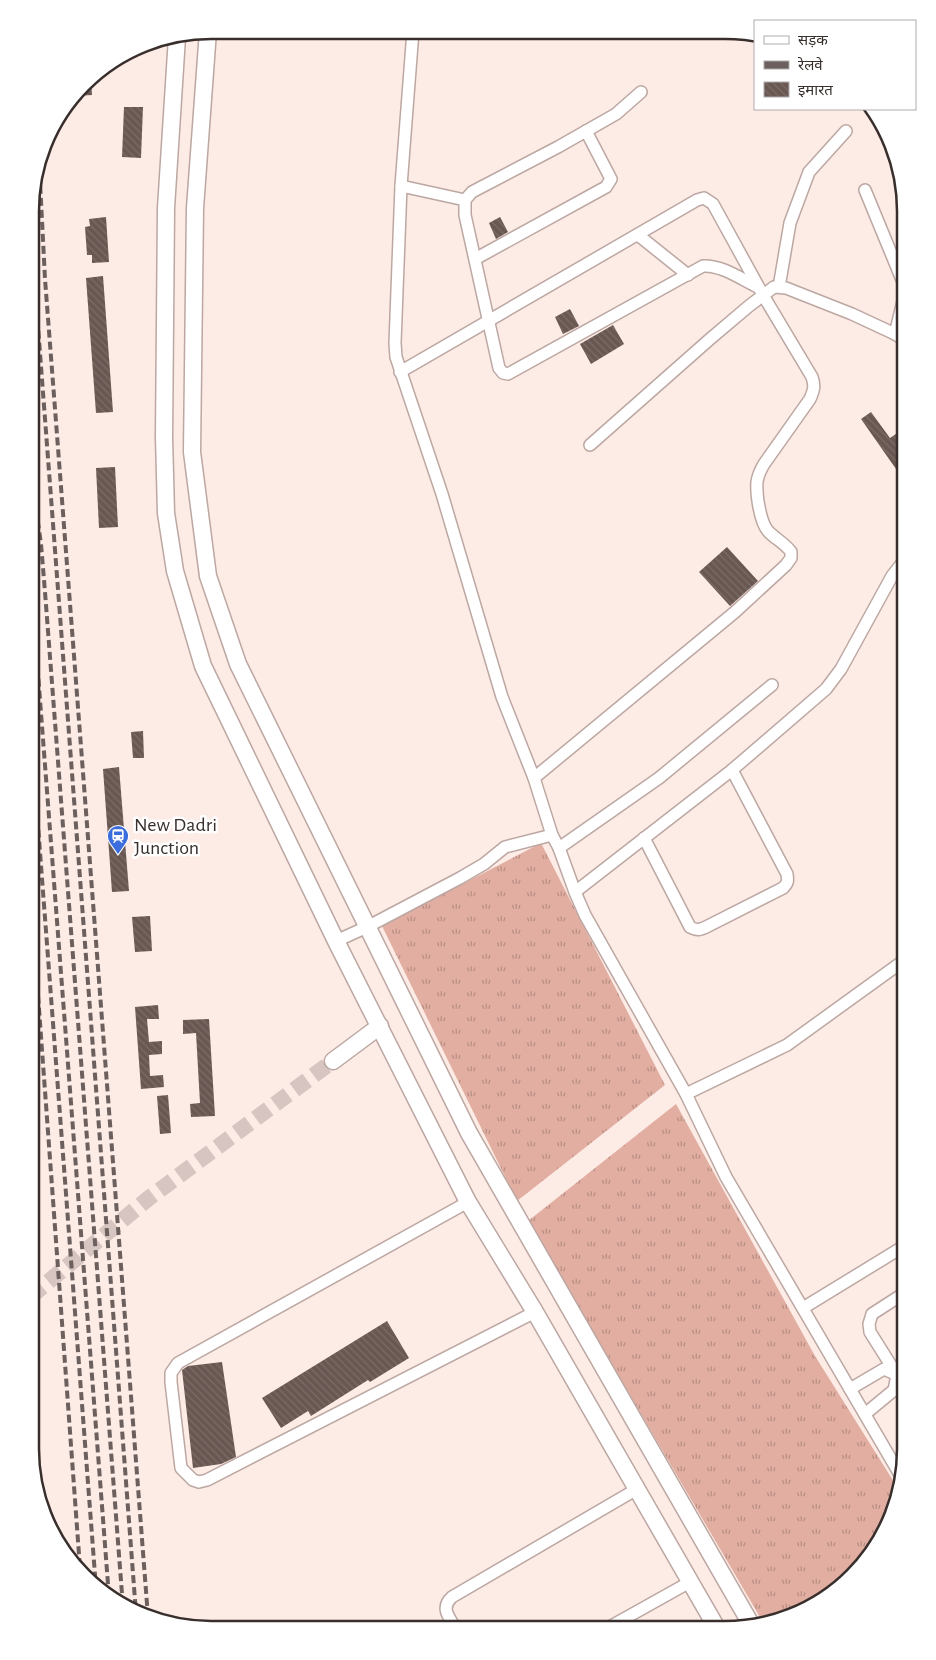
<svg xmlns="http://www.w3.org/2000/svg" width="936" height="1660" font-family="'Alegreya Sans','Noto Sans Devanagari',sans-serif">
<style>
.grass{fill:url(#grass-tufts)}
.building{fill:url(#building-back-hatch)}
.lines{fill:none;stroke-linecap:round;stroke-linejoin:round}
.secondary-tunnel{stroke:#d6c5c1;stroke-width:16;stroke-dasharray:16 8;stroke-linecap:butt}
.street-casing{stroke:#bca7a2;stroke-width:14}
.secondary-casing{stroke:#bca7a2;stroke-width:19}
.street{stroke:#fff;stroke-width:11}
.secondary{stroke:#fff;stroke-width:16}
.rail{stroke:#6b605d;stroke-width:4;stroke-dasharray:8 4;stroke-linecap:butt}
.labels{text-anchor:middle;stroke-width:5;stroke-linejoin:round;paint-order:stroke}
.poi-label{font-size:20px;fill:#382f2d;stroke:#fff;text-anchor:start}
.rim{fill:none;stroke:#382f2d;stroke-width:2.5}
</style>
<defs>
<pattern id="grass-tufts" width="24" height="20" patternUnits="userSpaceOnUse" patternTransform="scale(1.25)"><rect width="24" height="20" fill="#e2aea1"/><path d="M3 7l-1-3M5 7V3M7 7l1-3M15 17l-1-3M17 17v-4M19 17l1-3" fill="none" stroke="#b88e84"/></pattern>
<pattern id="building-back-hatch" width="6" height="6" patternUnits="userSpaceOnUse" patternTransform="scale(1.25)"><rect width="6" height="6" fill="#695752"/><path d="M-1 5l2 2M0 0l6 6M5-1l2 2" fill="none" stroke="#7b6c68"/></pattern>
</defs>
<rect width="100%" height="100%" fill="#fdebe6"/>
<g class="grass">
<polygon points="541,843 665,1085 517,1201 382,926"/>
<polygon points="676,1104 815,1356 899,1490 892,1518 869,1559 835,1593 784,1620 764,1624 528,1221"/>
</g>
<g class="building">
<polygon points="91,75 92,95 75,96"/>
<polygon points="124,107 143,107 141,158 122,157"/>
<polygon points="106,217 109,262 92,263 92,255 87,255 85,227 90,226 89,219"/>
<polygon points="500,217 508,232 496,239 489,223"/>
<polygon points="103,276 113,412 96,413 86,278"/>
<polygon points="570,309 579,326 563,334 555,317"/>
<polygon points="613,325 624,344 591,364 580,344"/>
<polygon points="871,412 890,438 906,427 906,462 896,469 861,419"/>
<polygon points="115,467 118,527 99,528 96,468"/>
<polygon points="727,547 758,581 730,606 699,572"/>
<polygon points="143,731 144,758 133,758 131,732"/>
<polygon points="119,767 129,891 112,892 103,769"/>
<polygon points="150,916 152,951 135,952 132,917"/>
<polygon points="158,1005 159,1019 147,1019 149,1042 162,1041 162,1054 149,1055 150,1076 163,1075 164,1087 141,1089 135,1007"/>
<polygon points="209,1019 215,1116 191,1117 190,1104 200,1103 196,1033 183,1034 183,1020"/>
<polygon points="168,1095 171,1133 160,1134 157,1096"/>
<polygon points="387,1321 409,1358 370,1382 368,1380 311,1416 308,1411 281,1428 262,1398"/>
<polygon points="222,1362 236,1457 221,1464 193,1468 182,1370 188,1366"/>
</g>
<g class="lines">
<polyline class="secondary-tunnel" points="30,1297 149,1198 333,1061"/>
<g class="street-casing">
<g id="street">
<polyline points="413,31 401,186 395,343 396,357 442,494 502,697 534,778 552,835 559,848 575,892 585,915 686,1094 726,1177 902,1478"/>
<path d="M641 92 616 114 558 147 472 192 465 200V215L499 368 503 373 508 374 703 266C722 265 741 279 758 287"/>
<polyline points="401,186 465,200"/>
<polyline points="865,190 905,287 905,293 895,334"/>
<polyline points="638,235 688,275"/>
<polyline points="475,259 606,187 611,179 586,131"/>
<polyline points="779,287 790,223 809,172 846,131"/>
<path d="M400 372 697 200 704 198 713 204 763 295 812 377C815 386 814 390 810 399L764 464C761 469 758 475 757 482 756 494 760 522 768 531 775 539 785 543 791 552V558L786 565 735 612 534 778"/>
<polyline points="590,445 710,339 749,306 774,287 786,288 852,314 895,334 901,338 906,346"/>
<polyline points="903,812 906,811"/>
<path d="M644 838 690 927C697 931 700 930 708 926L783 888C788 883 788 881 787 874L732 770"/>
<polyline points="559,848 659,778 772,685"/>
<polyline points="575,892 732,770 826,689 841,669 892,576 906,558"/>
<polyline points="336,941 367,927 460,878 484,864 505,847 552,835"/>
<polyline points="686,1094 787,1045 906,959"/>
<polyline points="468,1202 178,1363 171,1373 171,1382 181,1468 193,1480 199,1482 207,1480 535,1312"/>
<polyline points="803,1308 906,1245"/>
<polyline points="850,1389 884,1369 897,1375 894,1390 865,1414"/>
<polyline points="906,1394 897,1375 870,1332 869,1324 872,1314 906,1292"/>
<path d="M456 1629C449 1617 440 1608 452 1597L637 1489"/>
<polyline points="604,1630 690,1582"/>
</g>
</g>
<g class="secondary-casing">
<g id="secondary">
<polyline points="208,31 195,208 192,452 208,576 238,664 469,1133 752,1626"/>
<polyline points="177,37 166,208 164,437 166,513 175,571 203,666 336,941 468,1202 535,1312 718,1630"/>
<polyline points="333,1061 380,1026"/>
</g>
</g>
<use href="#street" class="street"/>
<use href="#secondary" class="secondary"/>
<g class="rail">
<polyline points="39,162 45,279 148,1617"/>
<polyline points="31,235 136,1613"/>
<polyline points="31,473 41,544 45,592 123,1607"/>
<polyline points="31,583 109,1597"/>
<polyline points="31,734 96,1588"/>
<polyline points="31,900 80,1568"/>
</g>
</g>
<defs>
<g id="station-pin" transform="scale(1.125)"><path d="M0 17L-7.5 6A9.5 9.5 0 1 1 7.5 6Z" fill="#3b6ddd" stroke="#fff"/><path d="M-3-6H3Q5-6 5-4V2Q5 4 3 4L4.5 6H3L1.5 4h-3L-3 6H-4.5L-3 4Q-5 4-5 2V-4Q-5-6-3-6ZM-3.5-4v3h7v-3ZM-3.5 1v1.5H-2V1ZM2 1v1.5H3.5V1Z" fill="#fff"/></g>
</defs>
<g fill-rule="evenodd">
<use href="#station-pin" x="118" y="836"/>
</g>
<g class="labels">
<g class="poi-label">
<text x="134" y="831">New Dadri<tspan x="134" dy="23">Junction</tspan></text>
</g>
</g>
<path d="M0 0H936V1660H0ZM211 39H725A172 172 0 0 1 897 211V1449A172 172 0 0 1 725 1621H211A172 172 0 0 1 39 1449V211A172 172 0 0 1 211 39Z" fill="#fff" fill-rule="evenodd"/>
<path class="rim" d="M211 39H725A172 172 0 0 1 897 211V1449A172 172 0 0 1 725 1621H211A172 172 0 0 1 39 1449V211A172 172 0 0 1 211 39Z"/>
<rect x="754" y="20" width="162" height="90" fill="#ffffff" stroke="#afacab"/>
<rect x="764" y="36" width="25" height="8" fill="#ffffff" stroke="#afacab"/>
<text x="798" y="45" font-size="15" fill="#382f2d">सड़क</text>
<rect x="764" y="61" width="25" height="8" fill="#6b605d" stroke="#afacab"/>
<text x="798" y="70" font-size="15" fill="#382f2d">रेलवे</text>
<rect x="764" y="82" width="25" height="15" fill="url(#building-back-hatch)" stroke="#afacab"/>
<text x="798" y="95" font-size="15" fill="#382f2d">इमारत</text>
</svg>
